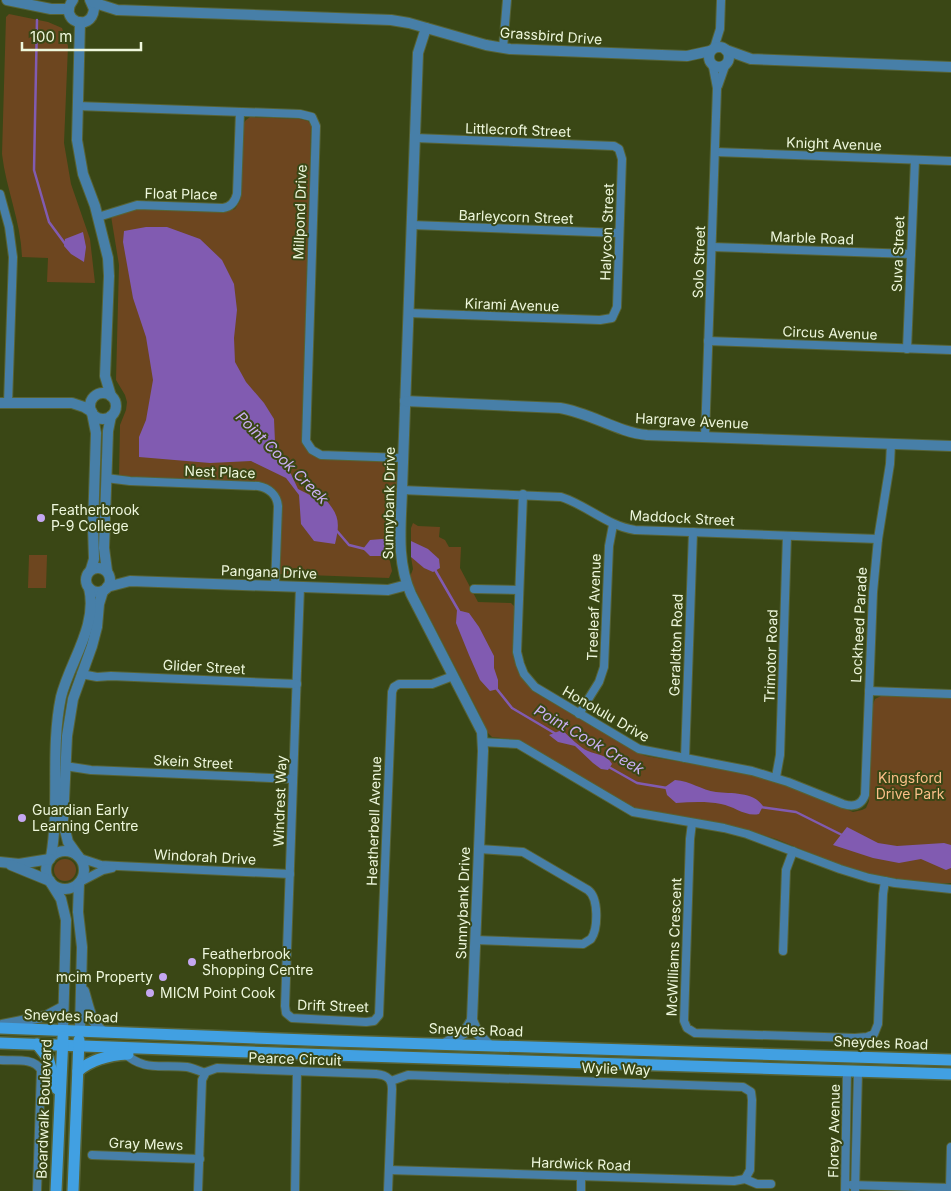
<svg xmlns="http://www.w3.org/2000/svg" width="951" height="1191" font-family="Inter,sans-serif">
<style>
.green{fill:#6d461f}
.water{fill:#815bb1}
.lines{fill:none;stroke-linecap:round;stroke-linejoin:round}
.stream{stroke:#815bb1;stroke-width:2.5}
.minor-casing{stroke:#576335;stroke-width:10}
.tertiary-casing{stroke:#576335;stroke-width:12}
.secondary-casing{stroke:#576335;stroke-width:14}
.minor{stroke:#477fa8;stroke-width:8}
.tertiary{stroke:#477fa8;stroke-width:10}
.secondary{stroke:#41a0e2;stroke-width:11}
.poi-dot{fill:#c5a7f1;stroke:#3a4715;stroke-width:2}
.labels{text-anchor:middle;stroke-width:4;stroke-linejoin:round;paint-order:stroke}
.street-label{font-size:14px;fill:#eef7dc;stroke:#3a4715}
.poi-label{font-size:14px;fill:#eef7dc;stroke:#3a4715;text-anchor:start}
.park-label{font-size:14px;fill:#fabe88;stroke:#3a4715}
.water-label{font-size:15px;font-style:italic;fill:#caaff3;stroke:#3a4715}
</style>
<rect width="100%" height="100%" fill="#3a4715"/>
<g class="green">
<path d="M9 14 48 22 62 28 68 46 64 143 71 184 90 239 95 283 47 282 48 258 22 257C21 222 6 189 2 154L6 17Z"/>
<polygon points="250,117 300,119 308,121 311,125 302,441 308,452 319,458 387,461 395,465 397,475 396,525 390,525 389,556 392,571 389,578 280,574 281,501 276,490 266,484 119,477 120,425 126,410 127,402 125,395 116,380 119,265 111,216 133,209 145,208 229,211 235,209 240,201 243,124 246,120"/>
<polygon points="413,523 418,526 440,527 439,537 445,540 449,547 461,547 460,568 478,602 511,603 514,606 514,659 518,671 527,684 536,693 636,752 646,756 728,770 761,777 805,792 853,812 862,810 866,808 869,801 872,707 875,699 883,695 951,698 951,883 924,883 875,875 838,864 776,839 747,830 722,824 637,809 617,799 519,740 492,737 487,732 482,719 414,587 410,577 413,569 411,557 411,528"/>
<polygon points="29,555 47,555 46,588 28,588"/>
<circle cx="65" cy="870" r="11"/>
</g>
<g class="water">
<path d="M146 227H167L200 239 222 260 234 284 237 310 234 338 235 362 246 382 264 403 274 419 275 442 279 461 291 474 298 489 310 495H322C338 514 341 519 335 544L314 541 301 524 299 495 286 478 251 461 210 463 139 457V437L146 420 153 380 146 337 133 298 123 242 124 231Z"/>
<polygon points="83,232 86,247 84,262 71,254 64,246 65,239"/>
<polygon points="382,539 389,540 389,556 370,556 363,549 370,540"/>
<polygon points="411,541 428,549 439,559 440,568 433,572 424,568 411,557"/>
<polygon points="457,610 469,613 479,627 494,656 494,668 498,680 498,689 490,691 480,680 469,655 456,623"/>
<path d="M562 730C569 736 580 748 588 751 596 755 607 754 612 764L608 770 601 769 593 763 575 746 558 742 549 735Z"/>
<path d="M675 780C691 781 701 790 716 792 731 794 753 791 763 806L759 814C745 817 734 806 721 804 706 801 691 802 676 803L667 795 665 787Z"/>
<polygon points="847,827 878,843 897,846 944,843 951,845 951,868 946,870 921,859 899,863 873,858 833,845"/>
</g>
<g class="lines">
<g class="stream">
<polyline points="37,20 34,170 49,222 66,245"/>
<polyline points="337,531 349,545 365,549"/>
<polyline points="434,568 460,613"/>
<polyline points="496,688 512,708 556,734"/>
<polyline points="607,766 637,783 667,788"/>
<polyline points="760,807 796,812 844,836"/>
</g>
<g class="minor-casing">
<g id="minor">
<polyline points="503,48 507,0"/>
<polyline points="714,48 720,29 721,0"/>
<polyline points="718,86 725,66"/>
<polyline points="77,106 300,114 312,117 316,126 306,441 312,450 321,455 403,458"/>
<polyline points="715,152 951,161"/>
<polyline points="0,194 9,227 13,257 8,403"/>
<path d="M98 217 137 205 223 208C231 207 235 202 237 194L240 112"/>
<polyline points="412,225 619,233"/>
<polyline points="712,247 911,254"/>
<polyline points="409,313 600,320 612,318 617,307 622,159 619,149 614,146 415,138"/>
<polyline points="708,341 951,350"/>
<polyline points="907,349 915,160"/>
<polyline points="705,437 717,88 713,67"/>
<path d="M106 478 130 481 258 486C269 488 277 495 278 506L275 586"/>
<path d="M402 490 561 497C587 505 607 526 635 530L878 539"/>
<path d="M523 494 517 652 520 664 524 674 535 687 639 749 752 771 788 782 843 804C853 807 861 806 865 795L873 592 878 539 890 464 891 443"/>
<polyline points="300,587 285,1006 286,1013 292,1018 366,1022 374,1021 379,1015 392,692 394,687 399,684 432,684 453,676"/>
<polyline points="474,589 519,590"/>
<polyline points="81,674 97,677 111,676 297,684"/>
<polyline points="869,691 951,694"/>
<polyline points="579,714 599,682 604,667 609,546 613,525"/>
<polyline points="482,742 518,744 633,812 724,828 747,834 840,869 869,878 895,883 951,889"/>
<polyline points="685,758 693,532"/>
<polyline points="65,766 91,770 293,779"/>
<polyline points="776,777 780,755 787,536"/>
<polyline points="692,823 690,839 684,1021 687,1028 695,1033 855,1038 867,1037 874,1034 878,1024 883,894 885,881"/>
<polyline points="80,858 101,865 118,866 290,874"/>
<polyline points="80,882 103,870 112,868"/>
<path d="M475 940 583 944 591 939C598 929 599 898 588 890L523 852 479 849"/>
<polyline points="783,951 786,870 793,851"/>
<path d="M123 1052C144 1072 160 1064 187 1067 193 1068 199 1071 205 1073"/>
<path d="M0 1060C13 1061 34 1057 41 1070L37 1191"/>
<polyline points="391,1081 408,1075 743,1087 751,1092 752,1100 750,1170 745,1179"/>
<polyline points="92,1155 200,1159"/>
<polyline points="389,1170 734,1181 745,1179 757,1184 771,1184"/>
<polyline points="851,1185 951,1188"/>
<polyline points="950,1188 951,1147"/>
<path d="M198 1191 202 1080 206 1072 217 1068 376 1074C387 1075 392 1079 392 1089L388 1191"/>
<polyline points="295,1191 297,1071"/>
<polyline points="581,1191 581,1176"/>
<polyline points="845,1191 847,1071"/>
<polyline points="855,1191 858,1072"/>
</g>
</g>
<g class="tertiary-casing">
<g id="tertiary">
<polyline points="7,0 51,9 69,9"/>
<path d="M73 0C57 20 91 34 94 9L90 0"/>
<polyline points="92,2 117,10 391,20 409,23 486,45 510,49 687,56 710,51"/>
<polyline points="80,22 77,140 83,174 95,206 108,258 109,276 105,376 111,396"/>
<path d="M426 28 418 53 402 490C401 525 396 561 411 594L482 732 483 751 472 1020 478 1034 490 1046"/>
<circle cx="719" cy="57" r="10"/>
<polyline points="726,50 751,59 951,67"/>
<circle cx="103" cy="406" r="13"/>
<path d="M405 401 560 408C591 413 617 432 647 435L951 446"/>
<polyline points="0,403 72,403 84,407 92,412"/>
<circle cx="98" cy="580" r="12"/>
<polyline points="91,569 94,559 93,527 96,433 92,413"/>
<polyline points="107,571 104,548 108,431 111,416"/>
<polyline points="107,587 130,581 388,590 407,585"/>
<circle cx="65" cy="870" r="19"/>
<polyline points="78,856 68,842 63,822 67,736 73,699 92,646 97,627 99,604 103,591"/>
<path d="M51 857C60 804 50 750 61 697 70 661 98 626 89 588"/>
<polyline points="0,862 19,864 50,859"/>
<polyline points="11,865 50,881"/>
<polyline points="51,883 61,899 66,920 63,1031"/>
<polyline points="79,883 78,912 82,947 80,1031"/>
<path d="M84 991C88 1004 91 1025 104 1032"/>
<polyline points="2,1025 46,1016 63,1007"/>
<polyline points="444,1044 464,1033 472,1020"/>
</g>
</g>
<g class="secondary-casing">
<g id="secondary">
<polyline points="0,1028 334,1041 951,1060"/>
<polyline points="0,1043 333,1055 951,1074"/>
<polyline points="37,1044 48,1058 57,1089"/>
<path d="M78 1071C92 1059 109 1055 128 1054"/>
<polyline points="56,1191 63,1037"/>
<polyline points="73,1191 79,1040"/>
</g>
</g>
<use href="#minor" class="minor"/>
<use href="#tertiary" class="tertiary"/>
<use href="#secondary" class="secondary"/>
</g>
<g class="poi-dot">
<circle cx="41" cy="518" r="5"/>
<circle cx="22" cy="818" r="5"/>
<circle cx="192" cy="962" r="5"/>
<circle cx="163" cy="977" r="5"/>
<circle cx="150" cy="993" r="5"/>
</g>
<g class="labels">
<g class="street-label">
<text transform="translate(551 36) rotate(4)" y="5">Grassbird Drive</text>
<text transform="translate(518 130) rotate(2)" y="5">Littlecroft Street</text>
<text transform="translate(834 144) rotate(2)" y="5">Knight Avenue</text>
<text transform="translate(181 194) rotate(1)" y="5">Float Place</text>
<text transform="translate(300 212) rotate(-88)" y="5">Millpond Drive</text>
<text transform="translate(516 217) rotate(2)" y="5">Barleycorn Street</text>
<text transform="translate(607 232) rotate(-88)" y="5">Halycon Street</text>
<text transform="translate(812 238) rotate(2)" y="5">Marble Road</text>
<text transform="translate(898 254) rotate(-88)" y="5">Suva Street</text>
<text transform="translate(699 262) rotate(-88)" y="5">Solo Street</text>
<text transform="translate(512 305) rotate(2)" y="5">Kirami Avenue</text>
<text transform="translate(830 333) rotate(2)" y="5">Circus Avenue</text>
<text transform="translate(692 421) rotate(3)" y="5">Hargrave Avenue</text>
<text transform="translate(220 472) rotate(2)" y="5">Nest Place</text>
<text transform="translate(389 503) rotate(-89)" y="5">Sunnybank Drive</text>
<text transform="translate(682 518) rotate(3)" y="5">Maddock Street</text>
<text transform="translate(269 572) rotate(2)" y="5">Pangana Drive</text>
<text transform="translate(594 607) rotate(-88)" y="5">Treeleaf Avenue</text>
<text transform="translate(859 625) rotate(-87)" y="5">Lockheed Parade</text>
<text transform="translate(676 645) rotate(-88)" y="5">Geraldton Road</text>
<text transform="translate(771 656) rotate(-88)" y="5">Trimotor Road</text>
<text transform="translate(204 667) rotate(3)" y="5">Glider Street</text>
<text transform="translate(606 714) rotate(30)" y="5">Honolulu Drive</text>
<text transform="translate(193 762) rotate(3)" y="5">Skein Street</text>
<text transform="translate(280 801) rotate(-88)" y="5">Windrest Way</text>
<text transform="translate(374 821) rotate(-88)" y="5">Heatherbell Avenue</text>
<text transform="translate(205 857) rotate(3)" y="5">Windorah Drive</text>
<text transform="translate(463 903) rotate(-88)" y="5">Sunnybank Drive</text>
<text transform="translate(674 947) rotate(-88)" y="5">McWilliams Crescent</text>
<text transform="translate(333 1006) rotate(2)" y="5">Drift Street</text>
<text transform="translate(71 1016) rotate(2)" y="5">Sneydes Road</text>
<text transform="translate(476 1030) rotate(2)" y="5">Sneydes Road</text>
<text transform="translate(881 1043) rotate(2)" y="5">Sneydes Road</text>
<text transform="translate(295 1059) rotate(2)" y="5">Pearce Circuit</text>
<text transform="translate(616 1069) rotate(2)" y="5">Wylie Way</text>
<text transform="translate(44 1109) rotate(-88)" y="5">Boardwalk Boulevard</text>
<text transform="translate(834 1131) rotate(-89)" y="5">Florey Avenue</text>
<text transform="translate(146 1144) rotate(2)" y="5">Gray Mews</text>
<text transform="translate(581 1164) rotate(2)" y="5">Hardwick Road</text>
</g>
<g class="poi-label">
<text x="51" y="515">Featherbrook<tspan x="51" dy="16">P-9 College</tspan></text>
<text x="32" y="815">Guardian Early<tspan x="32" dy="16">Learning Centre</tspan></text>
<text x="202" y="959">Featherbrook<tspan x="202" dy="16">Shopping Centre</tspan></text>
<text x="153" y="982" text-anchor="end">mcim Property</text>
<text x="160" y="998">MICM Point Cook</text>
</g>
<g class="park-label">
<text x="910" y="783">Kingsford<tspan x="910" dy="16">Drive Park</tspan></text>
</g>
<g class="water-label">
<text transform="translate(282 458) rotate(45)" y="5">Point Cook Creek</text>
<text transform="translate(589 740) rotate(30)" y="5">Point Cook Creek</text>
</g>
</g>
<path d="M22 42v8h119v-8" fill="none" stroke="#eef7dc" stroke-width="2.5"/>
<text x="30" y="42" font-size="15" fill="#eef7dc" stroke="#3a4715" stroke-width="4" paint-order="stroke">100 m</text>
</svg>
